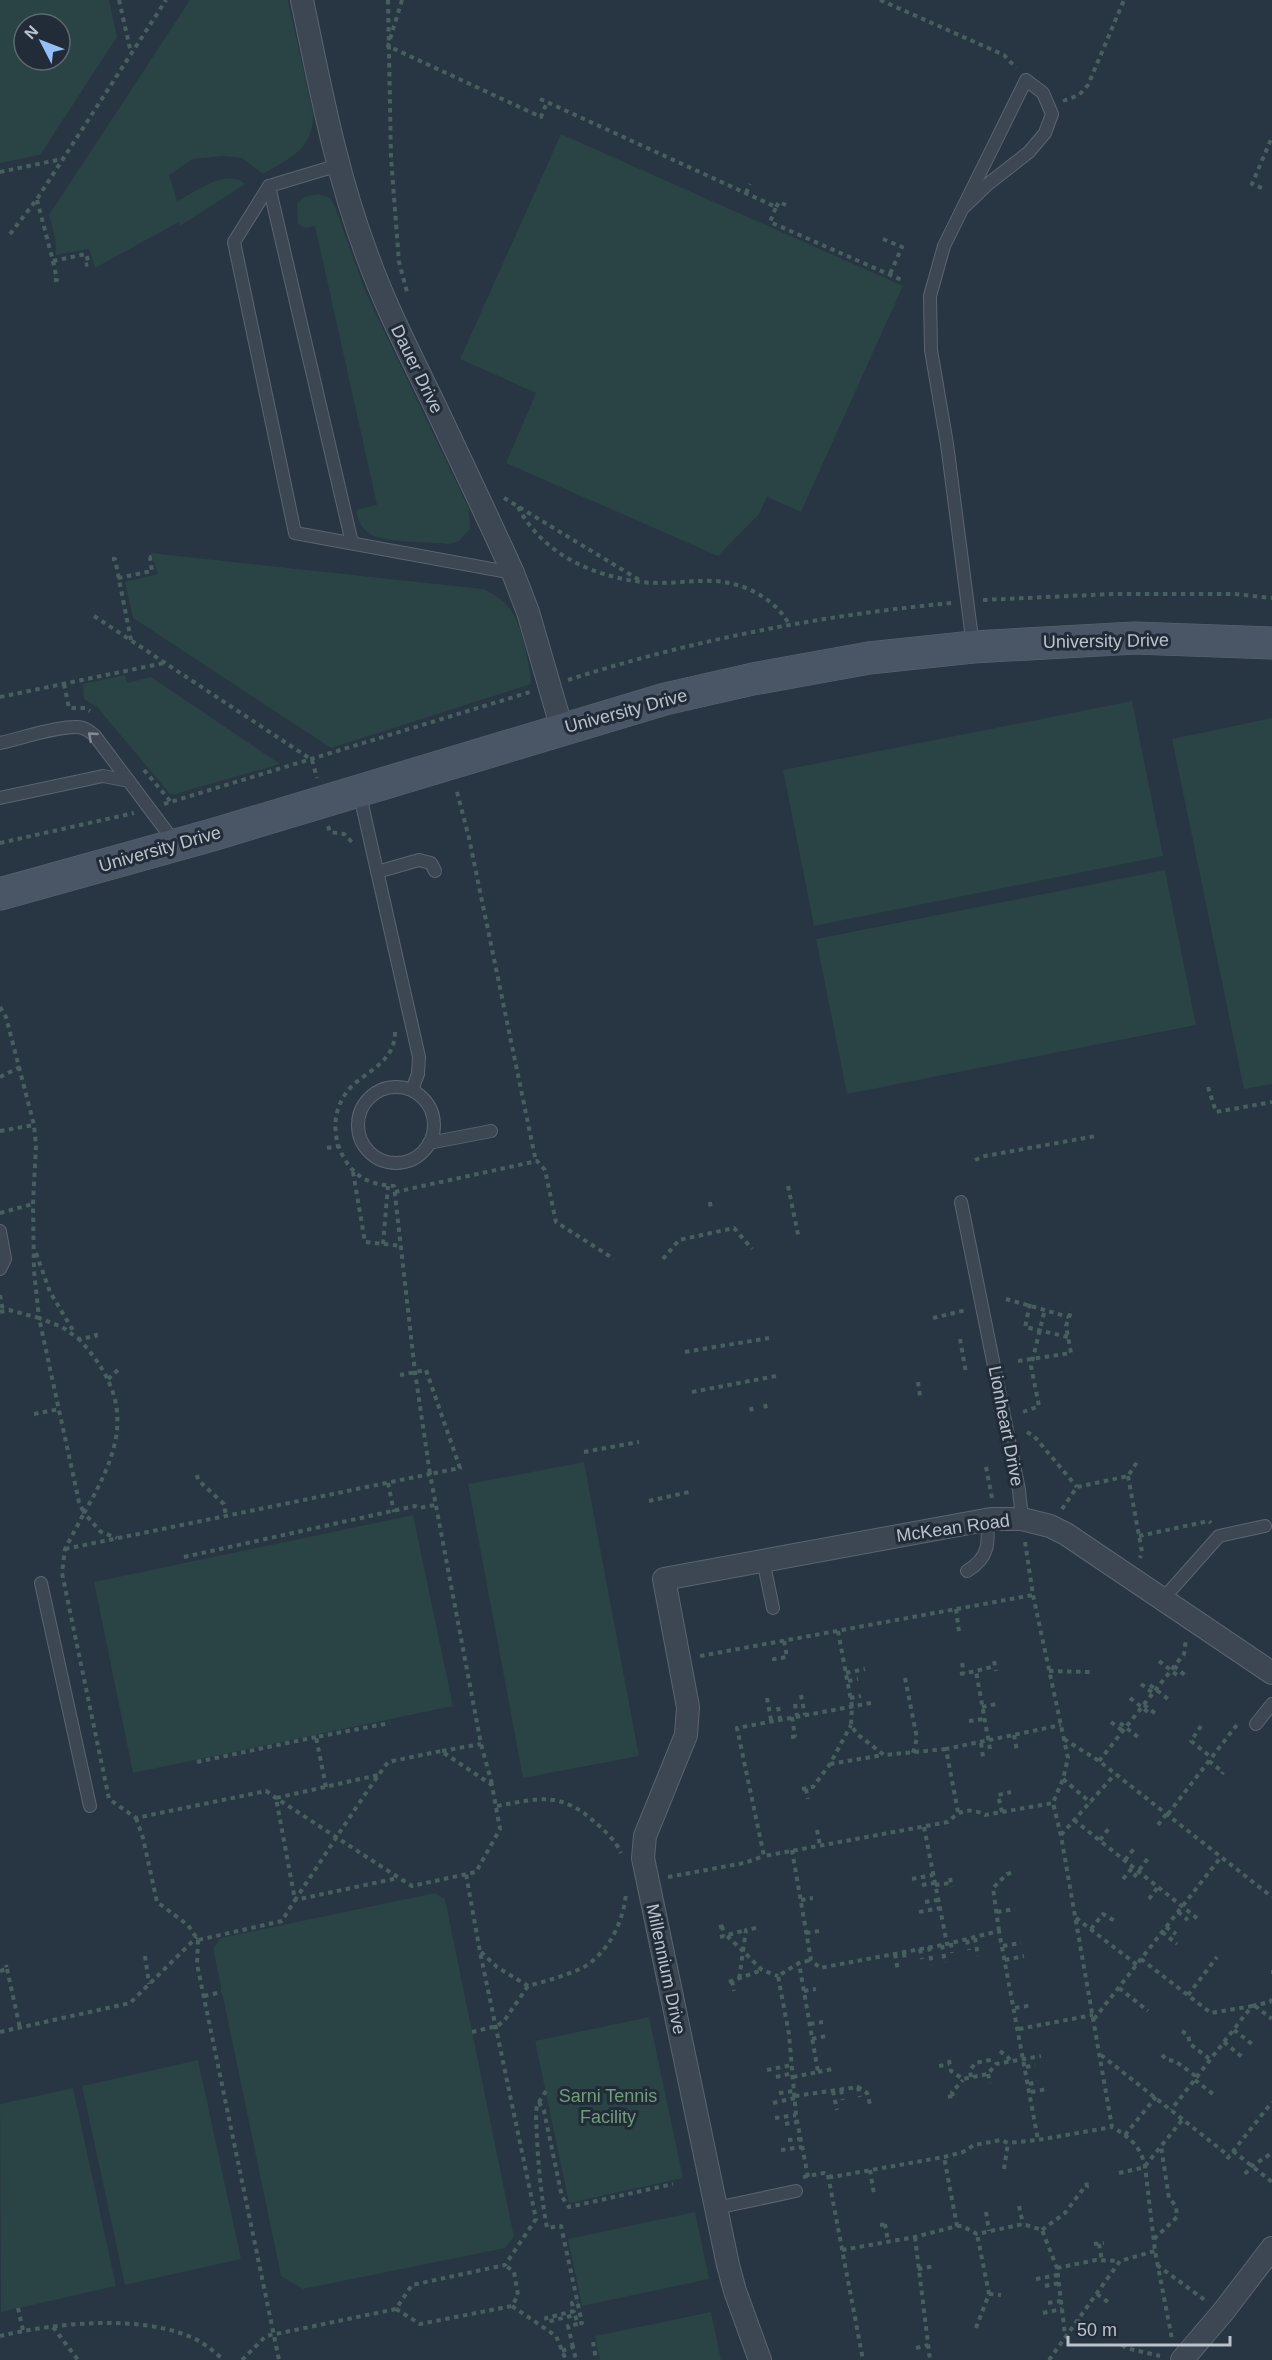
<svg xmlns="http://www.w3.org/2000/svg" width="1272" height="2360" font-family="Arial,sans-serif">
<style>
.green{fill:#2a4344;fill-rule:evenodd}
.lines{fill:none;stroke-linecap:round;stroke-linejoin:round}
.service-casing{stroke:#5b6570;stroke-width:14}
.minor-casing{stroke:#5b6570;stroke-width:24}
.secondary-casing{stroke:#5b6570;stroke-width:33}
.path{stroke:#485f60;stroke-width:4;stroke-dasharray:4.5 4.5;stroke-linecap:butt}
.service{stroke:#3c4753;stroke-width:12}
.minor{stroke:#3c4753;stroke-width:22}
.secondary{stroke:#4a5666;stroke-width:32}
.oneway{stroke:#818b96}
.labels{text-anchor:middle;stroke-width:6;stroke-linejoin:round;paint-order:stroke}
.street-label{font-size:18px;fill:#bac2cc;stroke:#212c38}
.park-label{font-size:18px;fill:#719d79;stroke:#212c38}
</style>
<rect width="100%" height="100%" fill="#283543"/>
<g class="green">
<path d="M0 0H109L117 37 40 155 0 163ZM24 24H60V60H24Z"/>
<path d="M190 0H288L313 113C314 149 290 158 263 174L242 158 224 156 193 159 169 175 177 201C195 193 226 167 245 184L180 226 179 222 95 268 89 249 56 255 55 238 49 215Z"/>
<polygon points="561,134 903,286 801,512 767,497 759,514 718,556 506,463 536,393 460,359"/>
<path d="M318 194 330 198 335 207 366 293 469 509 470 529 459 541 449 544C431 542 383 543 370 534 361 528 358 520 356 510L377 505 315 226 306 228 298 224 297 204 304 197Z"/>
<path d="M151 553 483 589C494 594 506 601 512 612 522 627 530 666 531 684L331 748 133 618 125 582 158 574Z"/>
<polygon points="125,675 127,683 151,677 280,764 175,794 170,794 97,707 84,699 83,684"/>
<polygon points="1132,701 1163,856 814,926 783,770"/>
<polygon points="1272,718 1272,1084 1244,1089 1172,739"/>
<polygon points="1165,870 1196,1025 847,1094 816,939"/>
<polygon points="584,1462 639,1756 523,1778 468,1484"/>
<polygon points="413,1515 453,1706 133,1773 94,1582"/>
<polygon points="435,1893 445,1899 514,2237 505,2248 303,2289 281,2276 213,1949 220,1938"/>
<polygon points="649,2017 683,2178 569,2203 535,2041"/>
<polygon points="198,2060 241,2259 125,2285 82,2086"/>
<polygon points="73,2088 116,2286 1,2312 0,2104"/>
<polygon points="695,2212 709,2279 582,2306 568,2239"/>
<polygon points="711,2312 721,2360 600,2360 595,2336"/>
</g>
<g class="lines">
<g class="service-casing">
<g id="service">
<polyline points="339,165 269,186 234,242 295,533 513,573"/>
<polyline points="269,186 352,543"/>
<polyline points="963,208 988,184 1029,152 1045,133 1052,114 1043,93 1026,80 944,246 930,296 931,350 947,444 973,646"/>
<path d="M0 743C19 739 67 723 83 728 88 730 92 733 95 736L176 844"/>
<polyline points="359,791 419,1057 418,1074 412,1090"/>
<polyline points="0,798 103,776 129,781"/>
<polyline points="377,872 419,860 431,863 435,871"/>
<circle cx="396" cy="1125" r="38"/>
<polyline points="429,1143 491,1131"/>
<polyline points="961,1202 1019,1490 1022,1519"/>
<polyline points="0,1231 5,1259 0,1269"/>
<polyline points="763,1560 773,1608"/>
<path d="M967 1571C989 1558 989 1543 987 1520"/>
<polyline points="41,1583 90,1806"/>
<polyline points="1163,1599 1219,1536 1265,1526"/>
<polyline points="1256,1724 1272,1704"/>
<polyline points="716,2208 796,2191"/>
</g>
</g>
<g class="minor-casing">
<g id="minor">
<path d="M302 0C320 86 336 173 367 255 386 308 412 358 436 408 462 463 488 518 513 573L528 612 562 729"/>
<polyline points="760,2360 735,2291 728,2265 643,1858 645,1836 686,1735 688,1707 664,1579 991,1519 1022,1519 1050,1526 1066,1534 1272,1673"/>
<polyline points="1182,2360 1223,2312 1272,2248"/>
</g>
</g>
<g class="secondary-casing">
<polyline id="secondary" points="0,894 212,835 665,699 753,679 869,658 973,647 1135,638 1272,643"/>
</g>
<g class="path">
<polyline points="119,0 131,53"/>
<polyline points="388,0 391,158 399,262 407,292"/>
<polyline points="402,0 388,46 541,117 547,102 776,207 770,222 904,281"/>
<polyline points="880,0 1004,55 1016,68"/>
<polyline points="540,99 547,102"/>
<polyline points="1063,101 1079,95 1088,85 1124,0"/>
<polyline points="0,172 62,159"/>
<polyline points="1262,188 1252,184 1272,137"/>
<polyline points="746,193 750,184"/>
<polyline points="37,200 53,261 86,254 89,264 85,265"/>
<polyline points="776,207 779,202 786,205"/>
<polyline points="10,234 37,199 166,0"/>
<polyline points="883,239 902,247 890,274"/>
<polyline points="53,261 57,280 54,280"/>
<polyline points="504,498 641,581"/>
<path d="M518 507C542 553 591 576 642 582 666 585 690 580 715 581 745 583 776 599 790 626"/>
<polyline points="112,559 115,559 131,640"/>
<polyline points="118,578 152,571 150,557 146,558"/>
<polyline points="983,600 1112,594 1234,594 1272,598"/>
<polyline points="94,616 312,760 317,778"/>
<path d="M568 680C692 640 822 615 952 603"/>
<polyline points="64,684 69,708 85,708 90,711"/>
<polyline points="0,697 164,663"/>
<polyline points="144,770 171,802"/>
<polyline points="457,792 469,838 536,1162"/>
<polyline points="164,804 530,692"/>
<polyline points="328,826 330,832 344,834 354,844"/>
<polyline points="0,843 134,813"/>
<polyline points="0,1007 6,1017 34,1125 36,1146 33,1204 34,1271 39,1318 62,1327 79,1339 96,1336 95,1330"/>
<path d="M395 1032C395 1060 371 1069 353 1085 333 1104 330 1134 344 1158 355 1178 372 1185 394 1186L415 1372 430 1474 460 1468 426 1370 400 1375"/>
<polyline points="0,1077 24,1065"/>
<polyline points="1208,1087 1216,1112 1272,1102"/>
<polyline points="0,1131 34,1125"/>
<polyline points="327,1148 338,1146"/>
<polyline points="975,1160 985,1156 1096,1136"/>
<polyline points="353,1172 365,1242 401,1246"/>
<polyline points="788,1186 799,1239"/>
<polyline points="395,1192 537,1161 545,1170 556,1222 614,1259"/>
<polyline points="710,1202 711,1211"/>
<polyline points="0,1213 33,1204"/>
<polyline points="383,1244 388,1186"/>
<polyline points="36,1253 50,1292 74,1332"/>
<polyline points="663,1259 679,1240 734,1228 752,1249"/>
<polyline points="0,1295 3,1311"/>
<polyline points="1006,1299 1069,1317"/>
<polyline points="1030,1304 1025,1327 1068,1337"/>
<path d="M0 1312 9 1310 39 1318 79 1502 84 1513 65 1549 62 1573 109 1799 136 1818 266 1791 276 1798C321 1827 366 1857 412 1886L476 1872 500 1829 492 1785 441 1751 388 1762C355 1807 326 1854 295 1900L276 1798 378 1775"/>
<polyline points="933,1318 966,1310"/>
<path d="M78 1338C136 1400 123 1446 84 1513L101 1532 117 1538"/>
<polyline points="960,1339 966,1373"/>
<polyline points="685,1352 769,1338"/>
<polyline points="1018,1361 1071,1353 1066,1326 1072,1309"/>
<polyline points="108,1379 118,1370"/>
<polyline points="918,1382 920,1396"/>
<polyline points="692,1392 776,1376"/>
<polyline points="765,1404 766,1409"/>
<polyline points="751,1407 752,1412"/>
<polyline points="1023,1412 1039,1406 1031,1366 1045,1309"/>
<polyline points="34,1414 60,1409"/>
<polyline points="1027,1432 1034,1436 1077,1487"/>
<polyline points="584,1452 639,1442"/>
<polyline points="986,1467 992,1498"/>
<polyline points="197,1475 198,1480 224,1504 226,1516"/>
<polyline points="1128,1476 1142,1552 1140,1558"/>
<polyline points="388,1483 394,1512"/>
<polyline points="649,1501 689,1492"/>
<polyline points="1062,1509 1077,1487 1128,1476 1137,1462"/>
<polyline points="1139,1536 1209,1521 1211,1523"/>
<path d="M1025 1542 1033 1595 1068 1758 1063 1779 1053 1803 1061 1836 1112 2127C1130 2137 1140 2146 1145 2166L1155 2251 1172 2339"/>
<polyline points="65,1549 430,1474 481,1744 492,1784"/>
<polyline points="184,1557 415,1506 419,1508 435,1505"/>
<polyline points="956,1609 959,1632"/>
<polyline points="838,1631 852,1706 851,1725 857,1734 884,1755 946,1749"/>
<polyline points="700,1656 1033,1595"/>
<polyline points="774,1661 774,1659 787,1657 784,1641"/>
<polyline points="994,1661 996,1671"/>
<polyline points="1159,1661 1177,1675"/>
<polyline points="962,1663 964,1673"/>
<polyline points="1174,1666 1186,1676"/>
<polyline points="1049,1671 1090,1672"/>
<polyline points="846,1673 865,1669"/>
<polyline points="960,1674 976,1671"/>
<polyline points="905,1678 917,1738 913,1753"/>
<polyline points="848,1681 858,1679"/>
<polyline points="1141,1684 1153,1693"/>
<polyline points="1150,1685 1168,1699"/>
<polyline points="801,1695 805,1715"/>
<polyline points="767,1698 771,1720"/>
<polyline points="850,1698 861,1696"/>
<polyline points="1130,1698 1148,1712"/>
<path d="M871 1703 737 1728 764 1856 948 1822C960 1810 970 1807 985 1815L1053 1803"/>
<polyline points="795,1704 797,1716"/>
<polyline points="1144,1705 1156,1714"/>
<polyline points="778,1707 780,1719"/>
<polyline points="982,1707 996,1704"/>
<polyline points="792,1717 795,1737"/>
<polyline points="969,1721 984,1719"/>
<polyline points="1111,1722 1123,1731"/>
<polyline points="1120,1723 1138,1737"/>
<polyline points="1201,1726 1191,1741 1212,1758"/>
<polyline points="1014,1735 1017,1751"/>
<polyline points="791,1737 800,1736"/>
<polyline points="1064,1739 1099,1761 1272,1897"/>
<polyline points="981,1743 983,1757"/>
<polyline points="990,1749 976,1671 995,1666"/>
<polyline points="442,1751 481,1744"/>
<polyline points="1099,1761 1184,1654 1186,1639"/>
<polyline points="1209,1761 1223,1772 1222,1774"/>
<polyline points="197,1762 316,1737"/>
<polyline points="830,1764 883,1755"/>
<polyline points="1063,1779 1091,1803"/>
<polyline points="326,1787 316,1737 390,1723"/>
<polyline points="802,1789 813,1787 830,1764 851,1725"/>
<polyline points="806,1789 808,1799"/>
<path d="M497 1806C541 1798 561 1791 597 1824 606 1832 616 1841 621 1853"/>
<polyline points="958,1812 946,1749 1061,1725"/>
<polyline points="1002,1812 998,1795 1011,1792"/>
<polyline points="1168,1814 1239,1722"/>
<polyline points="136,1818 143,1838 157,1902 188,1925 198,1940 282,1921 295,1900 398,1878"/>
<polyline points="1074,1820 1198,1919"/>
<polyline points="1158,1825 1167,1813"/>
<polyline points="924,1827 947,1944 999,1931 1038,2140"/>
<polyline points="817,1830 820,1845"/>
<polyline points="1061,1835 1115,1774"/>
<polyline points="1100,1840 1110,1827"/>
<polyline points="792,1850 811,1960 820,1968 947,1944"/>
<polyline points="1125,1860 1136,1846"/>
<polyline points="668,1877 744,1863 764,1856"/>
<polyline points="1134,1877 1149,1857"/>
<polyline points="950,1878 952,1887"/>
<polyline points="912,1879 933,1875"/>
<polyline points="1123,1879 1133,1867"/>
<polyline points="922,1885 935,1883"/>
<polyline points="935,1885 951,1883"/>
<polyline points="1149,1899 1158,1887"/>
<polyline points="801,1900 813,1898"/>
<polyline points="925,1902 938,1900"/>
<polyline points="919,1912 940,1908"/>
<polyline points="997,1912 1015,1909"/>
<polyline points="1178,1912 1188,1920"/>
<polyline points="1076,1918 1137,1965"/>
<polyline points="722,1926 724,1936"/>
<polyline points="719,1927 725,1926"/>
<polyline points="1166,1927 1176,1934"/>
<polyline points="756,1928 746,1930 743,1951 762,1970 778,1976"/>
<polyline points="1091,1929 1103,1914 1115,1921"/>
<polyline points="999,1931 993,1888 1007,1874 1014,1872"/>
<polyline points="1162,1932 1177,1944"/>
<polyline points="806,1933 819,1931"/>
<polyline points="727,1936 743,1951 739,1980"/>
<polyline points="720,1937 746,1930"/>
<polyline points="975,1938 978,1956"/>
<polyline points="198,1940 197,1964 279,2360"/>
<polyline points="967,1940 969,1950"/>
<polyline points="951,1943 952,1953"/>
<polyline points="942,1945 945,1963"/>
<polyline points="1003,1946 1021,1943"/>
<polyline points="929,1947 932,1965"/>
<polyline points="920,1949 922,1959"/>
<path d="M481 1952 497 1967 528 1986C546 1981 565 1976 582 1968 608 1954 624 1921 626 1893"/>
<polyline points="904,1953 905,1961"/>
<polyline points="895,1954 898,1971"/>
<polyline points="145,1956 149,1984"/>
<polyline points="1141,1959 1211,2013 1252,2006 1171,2110"/>
<polyline points="1005,1960 1024,1956"/>
<polyline points="7,1969 20,2028"/>
<polyline points="0,1971 7,1969 6,1965"/>
<polyline points="1271,1972 1272,1972"/>
<polyline points="732,1981 734,1991"/>
<polyline points="729,1982 762,1970"/>
<polyline points="1119,1988 1148,2011"/>
<polyline points="804,1991 816,1989"/>
<polyline points="1188,1995 1217,1957"/>
<polyline points="204,1996 222,1992"/>
<polyline points="1252,2006 1270,2002 1272,1999"/>
<polyline points="1255,2006 1272,2019"/>
<polyline points="1015,2008 1032,2005"/>
<polyline points="1094,2019 1221,1857"/>
<polyline points="810,2024 823,2022"/>
<polyline points="1019,2029 1093,2015"/>
<polyline points="1234,2030 1252,2044"/>
<polyline points="1182,2031 1188,2035 1190,2044 1211,2060"/>
<polyline points="0,2032 130,2003 197,1937"/>
<polyline points="472,2032 497,2026 504,2021 528,1986"/>
<polyline points="812,2039 826,2036"/>
<polyline points="1224,2042 1242,2057"/>
<polyline points="1000,2051 1012,2061"/>
<polyline points="1101,2055 1229,2156"/>
<polyline points="1162,2055 1167,2060 1175,2061 1197,2077"/>
<polyline points="949,2060 951,2071 963,2079 988,2074 996,2064 1041,2056"/>
<polyline points="939,2066 949,2064"/>
<polyline points="1026,2067 1035,2065"/>
<polyline points="767,2070 792,2065"/>
<polyline points="818,2072 832,2069"/>
<polyline points="988,2074 990,2083"/>
<polyline points="776,2077 793,2073"/>
<polyline points="793,2077 818,2072 799,1963"/>
<polyline points="971,2077 970,2071 975,2063 995,2059"/>
<polyline points="1195,2080 1213,2094"/>
<polyline points="1029,2084 1038,2082"/>
<polyline points="858,2087 860,2097"/>
<polyline points="841,2090 843,2100"/>
<path d="M546 2091 537 2105 536 2113C537 2152 540 2190 547 2228L561 2226 582 2323 578 2324"/>
<polyline points="833,2091 837,2110"/>
<polyline points="1031,2092 1047,2089"/>
<polyline points="779,2093 794,2091"/>
<polyline points="795,2096 858,2087 867,2093 870,2104"/>
<polyline points="953,2096 952,2092 963,2080"/>
<polyline points="948,2097 957,2095"/>
<polyline points="539,2102 544,2111 562,2197 569,2207 673,2184"/>
<polyline points="773,2103 795,2098"/>
<polyline points="775,2118 796,2115"/>
<polyline points="785,2124 798,2122"/>
<polyline points="1125,2135 1156,2097"/>
<polyline points="788,2140 801,2139"/>
<polyline points="781,2150 802,2147"/>
<polyline points="1233,2151 1272,2182"/>
<polyline points="1227,2159 1272,2102"/>
<polyline points="1145,2166 1183,2119"/>
<polyline points="1004,2169 1008,2143"/>
<polyline points="870,2170 874,2194"/>
<polyline points="1119,2173 1146,2167"/>
<polyline points="1245,2174 1252,2166 1272,2153"/>
<polyline points="828,2175 863,2360"/>
<polyline points="803,2177 824,2173 832,2177 944,2157 963,2152 974,2145 1001,2140 1008,2143 1038,2140 1112,2127"/>
<polyline points="808,2177 796,2115 789,2034 778,1976 799,1963 811,1960"/>
<polyline points="1019,2206 1023,2224"/>
<polyline points="986,2212 989,2231"/>
<polyline points="885,2224 888,2241"/>
<polyline points="880,2225 889,2224"/>
<polyline points="957,2226 962,2226 977,2234 1023,2224 1042,2230 1057,2268 1065,2335"/>
<polyline points="1042,2230 1065,2213 1083,2189 1087,2187 1086,2181"/>
<polyline points="915,2237 930,2360"/>
<polyline points="1154,2239 1177,2217 1176,2206 1169,2198 1161,2146"/>
<polyline points="1094,2244 1104,2243"/>
<polyline points="1099,2244 1102,2261"/>
<polyline points="842,2250 915,2237 957,2226 944,2157"/>
<polyline points="1157,2265 1206,2301"/>
<polyline points="1057,2268 1096,2260 1119,2261"/>
<polyline points="918,2269 935,2266"/>
<polyline points="1036,2279 1058,2275"/>
<polyline points="1045,2286 1059,2283"/>
<polyline points="989,2294 1001,2295"/>
<polyline points="1097,2294 1108,2302"/>
<polyline points="1048,2303 1061,2301"/>
<polyline points="512,2306 556,2336 566,2360"/>
<polyline points="18,2308 23,2330"/>
<polyline points="396,2309 420,2324 512,2306 518,2295 514,2272 505,2265"/>
<polyline points="1043,2313 1062,2309"/>
<polyline points="1077,2320 1087,2329"/>
<polyline points="53,2327 78,2360"/>
<polyline points="976,2328 989,2294 977,2234"/>
<path d="M0 2336C54 2323 141 2314 193 2338 205 2343 214 2352 224 2360"/>
<polyline points="593,2342 596,2360"/>
<polyline points="1122,2345 1126,2348 1160,2356"/>
<polyline points="573,2347 568,2326 578,2324 575,2315 547,2322 546,2318 574,2311 572,2303 578,2302"/>
<polyline points="916,2348 928,2345"/>
<polyline points="562,2351 573,2347 576,2360"/>
<polyline points="242,2360 266,2336 396,2309 412,2285 505,2265 536,2219 480,1952 466,1874"/>
<polyline points="1049,2360 1120,2261 1155,2251"/>
</g>
<use href="#service" class="service"/>
<use href="#minor" class="minor"/>
<use href="#secondary" class="secondary"/>
</g>
<defs><path id="oneway-chevron" d="M-2-3.5L2.5 0L-2 3.5" fill="none" stroke-width="1.6" stroke-linecap="round" stroke-linejoin="round" transform="scale(1.5)"/></defs>
<use class="oneway" href="#oneway-chevron" transform="translate(92 736) rotate(-139)"/>
<g class="labels">
<g class="street-label">
<text transform="translate(417 369) rotate(64)" y="6">Dauer Drive</text>
<text transform="translate(1106 641) rotate(-1)" y="6">University Drive</text>
<text transform="translate(626 711) rotate(-15)" y="6">University Drive</text>
<text transform="translate(160 849) rotate(-16)" y="6">University Drive</text>
<text transform="translate(1006 1426) rotate(79)" y="6">Lionheart Drive</text>
<text transform="translate(953 1528) rotate(-8)" y="6">McKean Road</text>
<text transform="translate(666 1969) rotate(78)" y="6">Millennium Drive</text>
</g>
<g class="park-label">
<text x="608" y="2102">Sarni Tennis<tspan x="608" dy="21">Facility</tspan></text>
</g>
</g>
<g transform="translate(42 42) rotate(312)"><circle r="28" fill="#212c38" stroke="#5e6873" stroke-width="1.5"/>
<path d="M0-4.5L10 22L0 15L-10 22Z" fill="#94c0f7"/>
<text y="-9" font-size="16" font-weight="bold" text-anchor="middle" fill="#bac2cc">N</text>
</g>
<path d="M1068 2336v9h162v-9" fill="none" stroke="#bac2cc" stroke-width="3"/>
<text x="1077" y="2336" font-size="18" fill="#bac2cc" stroke="#212c38" stroke-width="4.5" paint-order="stroke">50 m</text>
</svg>
